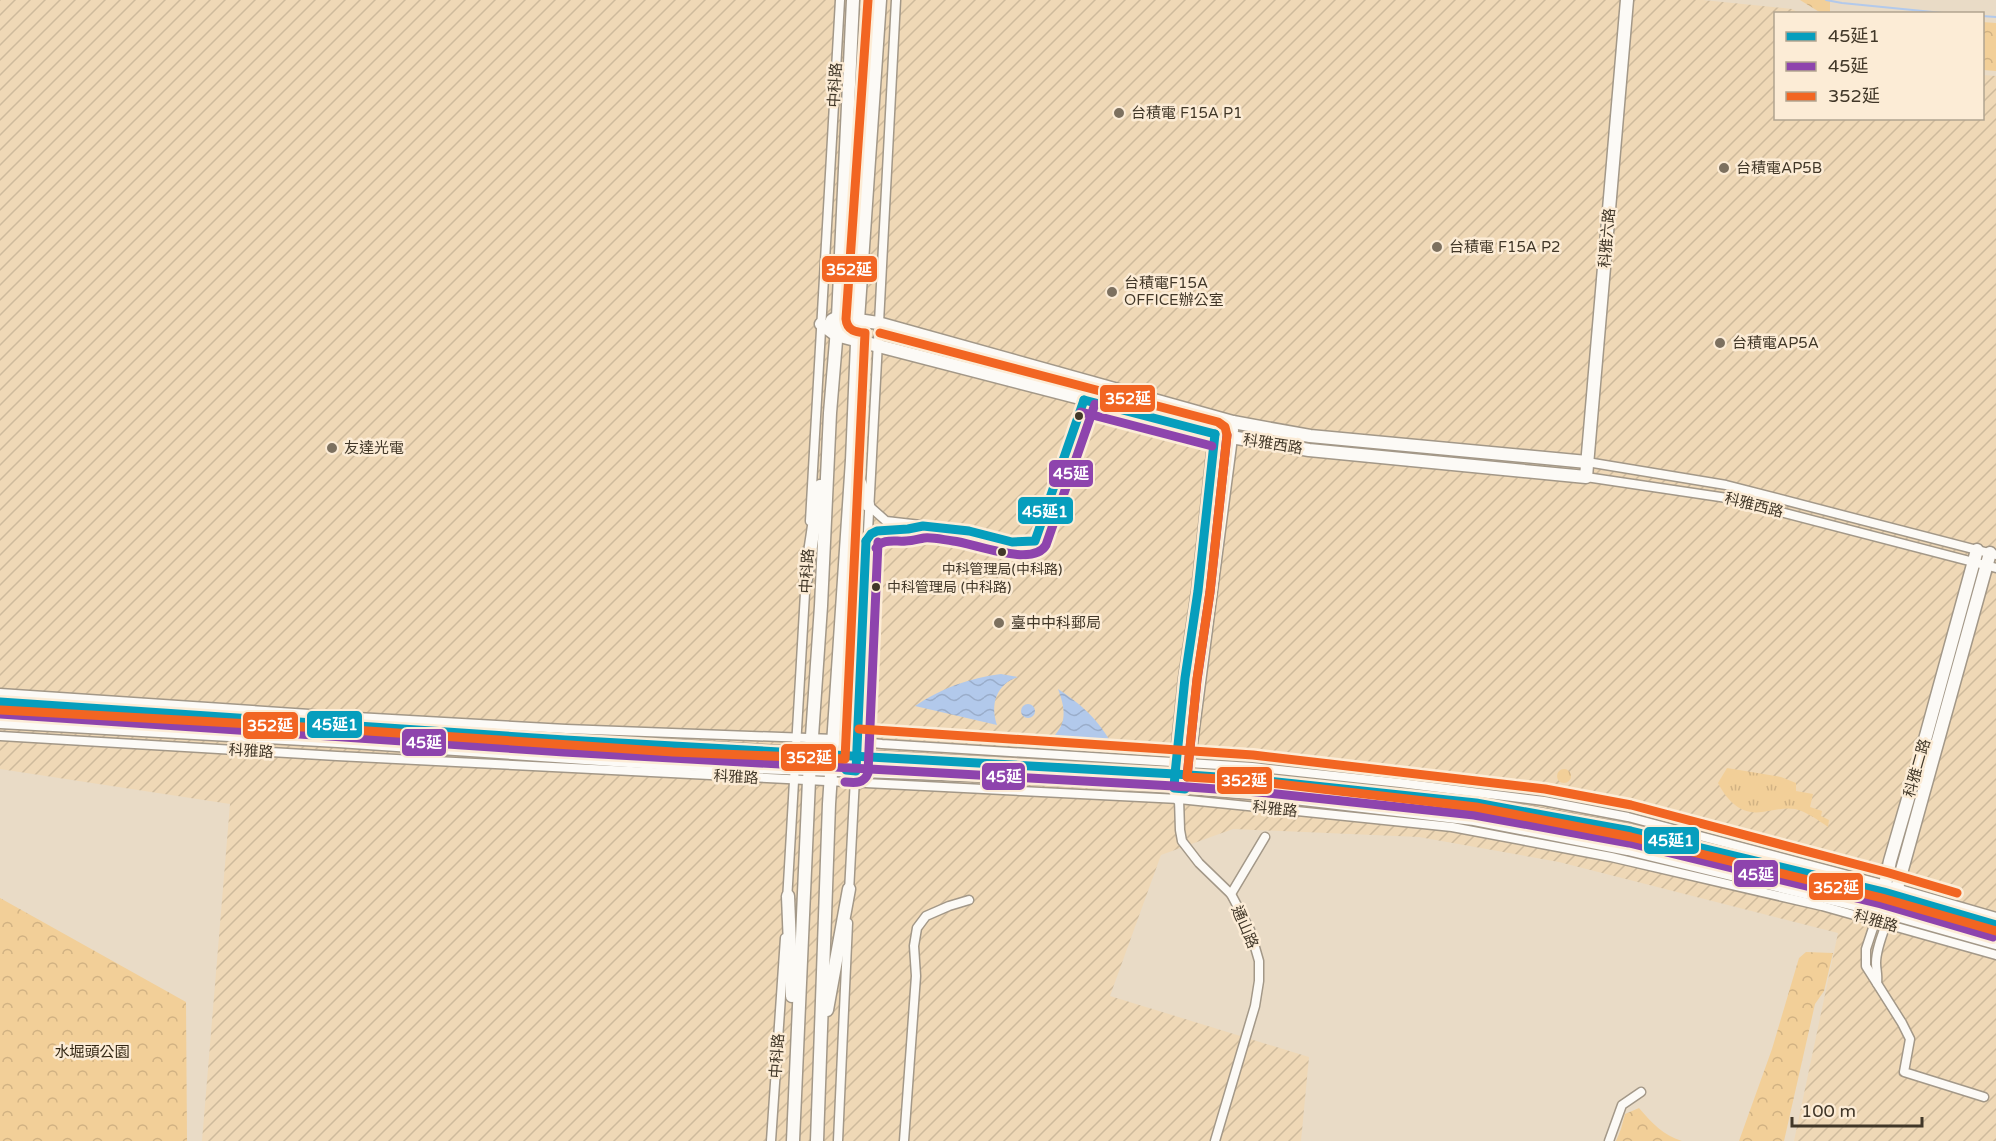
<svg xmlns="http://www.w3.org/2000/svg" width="1996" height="1141" font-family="'Varela Round','Noto Sans TC',sans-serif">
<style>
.industrial{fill:url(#industrial-furrows)}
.grass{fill:url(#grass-tufts)}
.forest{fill:url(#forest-crowns)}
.water{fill:url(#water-waves)}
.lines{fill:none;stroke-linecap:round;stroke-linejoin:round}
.stream{stroke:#b2c9eb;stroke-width:2}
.street-casing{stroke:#a39888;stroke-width:11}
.secondary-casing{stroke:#a39888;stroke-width:15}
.street{stroke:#fcfaf6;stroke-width:8}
.secondary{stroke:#fcfaf6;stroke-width:12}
.bus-1-casing{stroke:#fcecd6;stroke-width:14}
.bus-2-casing{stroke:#fcecd6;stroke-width:14}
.bus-3-casing{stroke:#fcecd6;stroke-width:14}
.bus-1{stroke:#069ebd;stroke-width:9}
.bus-2{stroke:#8e44ad;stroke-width:9}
.bus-3{stroke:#f26522;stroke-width:9}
.poi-dot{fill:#7c705f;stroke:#fcecd6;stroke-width:2}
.bus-dot{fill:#413728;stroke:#fcecd6;stroke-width:2}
.labels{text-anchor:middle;stroke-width:5;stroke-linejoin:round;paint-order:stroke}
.bus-label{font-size:14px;fill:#413728;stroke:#fcecd6}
.street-label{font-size:15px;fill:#413728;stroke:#fcecd6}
.poi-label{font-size:15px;fill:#413728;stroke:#fcecd6;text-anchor:start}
.park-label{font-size:15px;fill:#332714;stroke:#fcecd6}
.line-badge{stroke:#fcecd6;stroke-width:2}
.badge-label{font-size:16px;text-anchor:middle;font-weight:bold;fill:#fff}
</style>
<defs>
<pattern id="industrial-furrows" width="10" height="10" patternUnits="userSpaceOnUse" patternTransform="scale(1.5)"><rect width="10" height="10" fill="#efd8b6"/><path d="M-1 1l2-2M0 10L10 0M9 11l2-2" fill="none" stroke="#ceba9c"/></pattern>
<pattern id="grass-tufts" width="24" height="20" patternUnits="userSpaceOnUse" patternTransform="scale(1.5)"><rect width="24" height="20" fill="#f2cf98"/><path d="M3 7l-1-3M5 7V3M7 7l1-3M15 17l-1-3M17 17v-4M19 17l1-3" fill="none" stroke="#d1b283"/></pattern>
<pattern id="forest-crowns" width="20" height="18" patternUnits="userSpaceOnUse" patternTransform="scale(1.5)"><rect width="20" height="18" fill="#f2cf98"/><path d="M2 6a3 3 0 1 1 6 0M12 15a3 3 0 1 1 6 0" fill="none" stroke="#d1b283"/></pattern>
<pattern id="water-waves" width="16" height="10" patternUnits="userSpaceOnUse" patternTransform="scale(1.5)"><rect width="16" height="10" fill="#b2c9eb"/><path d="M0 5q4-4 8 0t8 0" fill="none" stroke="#9aadca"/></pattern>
</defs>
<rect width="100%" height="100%" fill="#e9dbc6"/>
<polygon class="industrial" points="0,0 1703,0 1792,9 1799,13 1776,14 1776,118 1982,118 1983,75 1996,76 1996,1141 1794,1141 1838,933 1559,862 1419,837 1233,829 1161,855 1110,996 1309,1057 1301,1141 202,1141 230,804 0,769"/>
<g class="grass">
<path d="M1727 768 1781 777 1796 783V791L1813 794 1810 807 1822 811 1821 816 1829 820 1828 827C1818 820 1807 812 1795 809 1783 807 1773 811 1762 812 1740 815 1727 800 1718 783Z"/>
<circle cx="1564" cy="776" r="7"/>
</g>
<g class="forest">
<polygon points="1800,0 1830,0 1830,13 1821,13"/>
<polygon points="1982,22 1996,23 1996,71 1983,70"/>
<polygon points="0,898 186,1002 187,1141 0,1141"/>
<polygon points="1806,952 1833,953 1824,991 1815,1004 1784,1141 1739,1141 1772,1049 1799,958"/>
<path d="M1639 1108C1652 1123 1663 1135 1682 1141H1616L1621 1129 1625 1114Z"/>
</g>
<g class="water">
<path d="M1001 674 1018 677C996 684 990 705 997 725L915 706C942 688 969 678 1001 674Z"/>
<path d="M1058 689C1085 707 1101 722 1116 752L1052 738C1068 723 1065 708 1058 689Z"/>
<circle cx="1028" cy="711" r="7"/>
</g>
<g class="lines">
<g class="stream">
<polyline points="1826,0 1842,3 1953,14"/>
<polyline points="1982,16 1996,17"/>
</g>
<g class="street-casing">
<g id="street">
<polyline points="1587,462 1726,485 1996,555"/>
<polyline points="1586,477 1727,498 1996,568"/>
<polyline points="868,505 886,521 973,531 999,539 1030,543 1035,541 1084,400"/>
<polyline points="810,521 840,0"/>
<polyline points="0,693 339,716 566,729 834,739 882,744 1252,767 1400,783 1544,801 1628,817 1886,885 1996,917"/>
<polyline points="0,736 337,756 1179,799 1452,827 1611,857 1822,906 1996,955"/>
<polyline points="1179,799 1180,830 1182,841 1199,863 1231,894 1250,930 1259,961 1259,981 1255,1006 1215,1141"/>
<polyline points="849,892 896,0"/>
<polyline points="1231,894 1265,837"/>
<polyline points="787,901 806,576"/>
<polyline points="1877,916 1866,949 1866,966 1902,1023 1910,1039 1904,1072 1984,1097"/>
<path d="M1877 983C1878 975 1876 969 1876 963 1876 949 1883 933 1888 919"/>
<polyline points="771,1141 785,938"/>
<polyline points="838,1141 848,923"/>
<polyline points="904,1141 916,976 914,946 917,928 926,916 949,906 969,900"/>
<polyline points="1609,1141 1622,1105 1641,1092"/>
</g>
</g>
<g class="secondary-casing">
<g id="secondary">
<polyline points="832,320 838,317 878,323 1233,422 1310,436 1587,462"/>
<polyline points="821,324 836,335 1231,437 1309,450 1586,477 1627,0"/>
<polyline points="855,469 868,505"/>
<polyline points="806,579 820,486"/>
<polyline points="0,702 565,740 1175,774 1259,780 1476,803 1631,831 1884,892 1996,925"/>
<polyline points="0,722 338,741 672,764 995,776 1114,782 1252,793 1474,819 1628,849 1879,910 1996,943"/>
<polyline points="1186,782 1232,430"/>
<polyline points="1179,799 1174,788 1175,774 1185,678 1198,591 1216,426"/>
<polyline points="788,896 792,996"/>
<polyline points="1882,899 1890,861 1921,754 1977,550"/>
<polyline points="1890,913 1990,553"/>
<polyline points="827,1010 849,889"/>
<polyline points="793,1141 809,780 821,606 830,413 838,317 853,0"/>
<polyline points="817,1141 829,804 852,460 858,320 880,0"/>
</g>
</g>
<use href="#street" class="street"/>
<use href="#secondary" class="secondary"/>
<g class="bus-1-casing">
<g id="bus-1">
<polyline points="1084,400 1215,434"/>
<polyline points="866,541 871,534 877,531 908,529 923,526 969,531 1012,542 1035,541 1084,400"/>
<polyline points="0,702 565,740 1175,774 1259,780 1476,803 1631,831 1884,892 1996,925"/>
<polyline points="846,770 856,771 866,541"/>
<polyline points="1185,789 1174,788 1175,774 1185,678 1198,591 1215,434"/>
</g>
</g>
<g class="bus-2-casing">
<g id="bus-2">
<polyline points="1081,412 1212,446"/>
<path d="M876 548C883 538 895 542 906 541 913 541 918 539 924 538 933 537 944 540 953 541 974 543 1033 568 1046 545L1095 404"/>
<polyline points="0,714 564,752 1174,786 1258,792 1474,815 1629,843 1881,904 1993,937"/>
<polyline points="1187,777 1197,680 1210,592 1227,435"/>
<path d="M845 782C855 783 864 784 868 773L878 542"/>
</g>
</g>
<g class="bus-3-casing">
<g id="bus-3">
<polyline points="880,333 1218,422 1225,427 1227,435 1210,592 1197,679 1187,777 1253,781 1476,807 1631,837 1882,898 1996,931"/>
<path d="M1 710 339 729 673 752 845 759 865 333C856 332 847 331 846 319L868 0"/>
<polyline points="859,729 1253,755 1545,789 1631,805 1889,873 1957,893"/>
</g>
</g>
<use href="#bus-1" class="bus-1"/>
<use href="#bus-2" class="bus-2"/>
<use href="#bus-3" class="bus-3"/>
</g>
<g class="poi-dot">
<circle cx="1119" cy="113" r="6"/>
<circle cx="1724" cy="168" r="6"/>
<circle cx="1437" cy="247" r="6"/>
<circle cx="1112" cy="292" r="6"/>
<circle cx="1720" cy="343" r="6"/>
<circle cx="332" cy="448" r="6"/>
<circle cx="999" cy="623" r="6"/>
</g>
<g class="bus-dot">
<circle cx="1079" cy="416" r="5"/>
<circle cx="1002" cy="552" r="5"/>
<circle cx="876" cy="587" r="5"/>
</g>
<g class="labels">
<g class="bus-label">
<text x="1002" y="574">中科管理局(中科路)</text>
<text x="887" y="592" text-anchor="start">中科管理局 (中科路)</text>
</g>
<g class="street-label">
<text transform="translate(835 85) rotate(-87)" y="5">中科路</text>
<text transform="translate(1607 238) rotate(-85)" y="5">科雅六路</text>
<text transform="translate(1273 444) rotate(9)" y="5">科雅西路</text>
<text transform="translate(1754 505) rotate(14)" y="5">科雅西路</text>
<text transform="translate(807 571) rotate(-87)" y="5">中科路</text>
<text transform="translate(251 751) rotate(3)" y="5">科雅路</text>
<text transform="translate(1917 768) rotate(-74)" y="5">科雅二路</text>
<text transform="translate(736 777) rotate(3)" y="5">科雅路</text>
<text transform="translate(1275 809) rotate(6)" y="5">科雅路</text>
<text transform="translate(1876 921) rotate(16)" y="5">科雅路</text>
<text transform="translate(1245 927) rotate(67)" y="5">通山路</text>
<text transform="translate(777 1056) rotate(-86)" y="5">中科路</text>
</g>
<g class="poi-label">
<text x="1131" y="118">台積電 F15A P1</text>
<text x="1736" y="173">台積電AP5B</text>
<text x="1449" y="252">台積電 F15A P2</text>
<text x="1124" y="288">台積電F15A<tspan x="1124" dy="17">OFFICE辦公室</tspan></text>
<text x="1732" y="348">台積電AP5A</text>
<text x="344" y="453">友達光電</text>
<text x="1011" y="628">臺中中科郵局</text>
</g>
<g class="park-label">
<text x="92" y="1057">水堀頭公園</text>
</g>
</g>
<g class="line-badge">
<rect x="821" y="255" width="57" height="28" rx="6" fill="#f26522"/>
<rect x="1099" y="384" width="57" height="29" rx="6" fill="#f26522"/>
<rect x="1048" y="459" width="46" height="29" rx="6" fill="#8e44ad"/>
<rect x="1017" y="496" width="57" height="29" rx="6" fill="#069ebd"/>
<rect x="306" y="710" width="57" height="29" rx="6" fill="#069ebd"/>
<rect x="242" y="711" width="57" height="29" rx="6" fill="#f26522"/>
<rect x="401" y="728" width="46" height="29" rx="6" fill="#8e44ad"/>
<rect x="780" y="743" width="57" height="29" rx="6" fill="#f26522"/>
<rect x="981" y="762" width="45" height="29" rx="6" fill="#8e44ad"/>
<rect x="1216" y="766" width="57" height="29" rx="6" fill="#f26522"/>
<rect x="1643" y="826" width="57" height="29" rx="6" fill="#069ebd"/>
<rect x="1733" y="859" width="46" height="29" rx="6" fill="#8e44ad"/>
<rect x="1808" y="872" width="56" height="29" rx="6" fill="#f26522"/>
</g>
<g class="badge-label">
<text x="849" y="275">352延</text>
<text x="1128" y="404">352延</text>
<text x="1071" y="479">45延</text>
<text x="1045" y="517">45延1</text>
<text x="335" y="730">45延1</text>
<text x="270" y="731">352延</text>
<text x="424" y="748">45延</text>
<text x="809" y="763">352延</text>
<text x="1004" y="782">45延</text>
<text x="1244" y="786">352延</text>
<text x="1671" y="846">45延1</text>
<text x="1756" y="880">45延</text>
<text x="1836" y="893">352延</text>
</g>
<rect x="1774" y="12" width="210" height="108" fill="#fcecd6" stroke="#b1a490" stroke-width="1.5"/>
<rect x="1786" y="32" width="30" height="9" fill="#069ebd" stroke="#b1a490" stroke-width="1.5"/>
<text x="1828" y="42" font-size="18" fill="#413728">45延1</text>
<rect x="1786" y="62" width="30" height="9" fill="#8e44ad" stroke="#b1a490" stroke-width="1.5"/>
<text x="1828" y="72" font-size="18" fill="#413728">45延</text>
<rect x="1786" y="92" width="30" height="9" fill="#f26522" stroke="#b1a490" stroke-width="1.5"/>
<text x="1828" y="102" font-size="18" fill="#413728">352延</text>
<path d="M1792 1117v9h130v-9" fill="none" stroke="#413728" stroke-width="3"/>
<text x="1801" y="1117" font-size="18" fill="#413728" stroke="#fcecd6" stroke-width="4.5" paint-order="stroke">100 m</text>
</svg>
